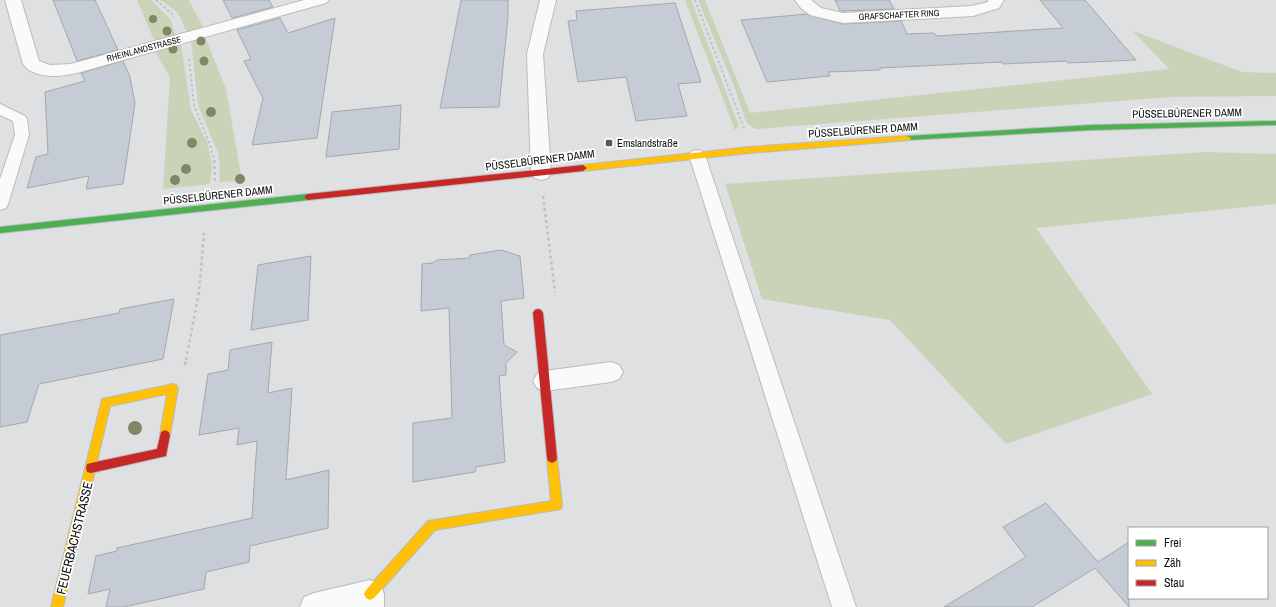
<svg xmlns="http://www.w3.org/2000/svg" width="1276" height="607" font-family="'Archivo Narrow',sans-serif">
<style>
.green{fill:#cad2b8}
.building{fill:#c5ccd5;stroke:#a6a7a8}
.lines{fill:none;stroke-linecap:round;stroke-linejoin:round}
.lane-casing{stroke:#babbbc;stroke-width:2}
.street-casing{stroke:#babbbc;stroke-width:2}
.fast-casing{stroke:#babbbc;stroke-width:2}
.slow-casing{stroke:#babbbc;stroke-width:2}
.jam-casing{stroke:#babbbc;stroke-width:2}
.path-far2{stroke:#c1c1c2;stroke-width:2;stroke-dasharray:2.5 2.5;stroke-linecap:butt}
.path-far1{stroke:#c1c1c2;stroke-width:2.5;stroke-dasharray:3 3;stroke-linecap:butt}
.path{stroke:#c1c1c2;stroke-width:3;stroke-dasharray:3.5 3.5;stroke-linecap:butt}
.lane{fill:#fafafb;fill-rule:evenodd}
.street{fill:#fafafb;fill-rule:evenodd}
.fast{fill:#4caf50;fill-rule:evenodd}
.slow{fill:#ffc107;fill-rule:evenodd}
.jam{fill:#c62828;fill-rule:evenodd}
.tree{fill:#808766}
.poi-dot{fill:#57585a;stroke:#fff;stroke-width:1.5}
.labels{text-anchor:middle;stroke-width:3.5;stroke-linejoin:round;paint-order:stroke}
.far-street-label{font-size:9px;fill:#0e0f10;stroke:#fff}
.street-label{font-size:11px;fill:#0e0f10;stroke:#fff}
.poi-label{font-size:11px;fill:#0e0f10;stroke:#fff;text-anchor:start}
.near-street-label{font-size:13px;fill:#0e0f10;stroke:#fff}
</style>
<rect width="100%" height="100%" fill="#dee0e2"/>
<g class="green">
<polygon points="137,0 151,0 171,20 176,37 155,42"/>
<path d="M160 0H189L204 29 189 33C183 28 183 21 178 14 174 8 166 4 160 0Z"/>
<polygon points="685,0 691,0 739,126 735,130"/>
<polygon points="698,0 705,0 750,113 1169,69 1133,31 1242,72 1276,73 1276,96 1170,97 756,129 747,124 734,86"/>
<polygon points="205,37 226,89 242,181 219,182 220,169 218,153 198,105 191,40"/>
<polygon points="181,43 191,110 207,142 210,154 212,167 210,184 163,189 170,78 155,50"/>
<polygon points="1205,152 1276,154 1276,204 1036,228 1152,394 1006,444 890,320 762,299 725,184"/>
</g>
<g class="building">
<polygon points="53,0 95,0 118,50 77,61"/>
<polygon points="223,0 269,0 273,7 232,18"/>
<polygon points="461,0 508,0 508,17 499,107 440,108"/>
<polygon points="835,0 889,0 894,9 843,11 840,11"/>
<polygon points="1040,0 1085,0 1136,60 1068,63 1066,61 1003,64 1002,62 880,68 880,70 828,72 830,76 767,82 741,20 807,14 843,24 901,21 907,34 934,33 936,36 1063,28"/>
<polygon points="675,3 701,82 678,84 687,116 636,121 626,77 578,82 568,21 577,20 576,11"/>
<polygon points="280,18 288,33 335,18 317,138 252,145 263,98 244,61 251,59 237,30"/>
<polygon points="123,61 130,77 135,103 123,184 86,189 89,176 27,188 36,157 48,154 45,92 85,81 81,73"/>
<polygon points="401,105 399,149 326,157 332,112"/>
<polygon points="501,250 520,256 524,298 501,301 504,345 517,352 506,363 506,375 499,376 505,462 476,467 475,472 413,482 413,423 452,418 449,308 421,311 422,264 432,263 437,260 470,258 470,255"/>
<polygon points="311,256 308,320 251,330 258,265"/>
<polygon points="174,299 163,359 39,384 27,422 0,427 0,335 119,313 120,309"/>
<polygon points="272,342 268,393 292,388 286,480 329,470 328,528 250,546 249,562 206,572 204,589 124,607 106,607 110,589 88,594 96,556 117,551 117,548 252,518 257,441 237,445 239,428 199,435 208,374 228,370 230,350"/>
<polygon points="1046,503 1098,562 1129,542 1129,607 1095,568 1032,607 944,607 1026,557 1003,527"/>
</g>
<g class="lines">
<g class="lane-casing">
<g id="lane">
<polygon points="0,104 25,116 27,119 29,135 8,204 6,208 0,210 0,179 15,135 13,121 0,115"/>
<polygon points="697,150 702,151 705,155 856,607 832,607 689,155 692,151"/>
</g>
</g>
<g class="street-casing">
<g id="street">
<path d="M5 0H21L39 61 50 65 71 64 304 0H329L326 3 77 73C61 77 33 79 23 64Z"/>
<polygon points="540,0 556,0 543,54 551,173 548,178 541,180 534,178 531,173 527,54"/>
<polygon points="795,0 811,0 821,8 843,13 972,6 988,2 988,0 1004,0 999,8 973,16 843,23 810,15 801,8"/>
<polygon points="611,362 619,365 623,372 619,379 611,382 545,391 537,388 533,381 537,374 545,371"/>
<polygon points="370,580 380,584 384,594 384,607 300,607 304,597 314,593"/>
</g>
</g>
<g class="fast-casing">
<g id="fast">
<polygon points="1276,121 1276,125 1092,130 907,140 903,138 907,136 1092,125"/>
<polygon points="308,194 312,197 308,200 0,233 0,227"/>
</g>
</g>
<g class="slow-casing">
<g id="slow">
<polygon points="907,136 911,138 910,140 749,153 583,171 579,168 583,165 749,147"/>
<polygon points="173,384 176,385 178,388 170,435 169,438 165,440 161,438 160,435 167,394 110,406 63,607 51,607 102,399"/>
<polygon points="552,453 556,455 557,458 562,505 561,509 435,530 374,598 370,600 366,598 364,594 366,590 428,521 551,501 547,458 548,455"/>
</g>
</g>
<g class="jam-casing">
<g id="jam">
<polygon points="583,165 587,168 583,171 308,200 304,197 308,194"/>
<polygon points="538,309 541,310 543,313 557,458 556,461 552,463 548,461 547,458 533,313 535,310"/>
<polygon points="165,430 169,432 170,435 166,456 91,473 87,472 86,468 87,464 91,463 157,449 161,432"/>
</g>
</g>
<g class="path-far2">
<polyline points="156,0 172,14 174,18"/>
<polyline points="695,0 744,128"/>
<polyline points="189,59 194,105 210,145 215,161"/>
</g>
<g class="path-far1">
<polyline points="214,160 215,182"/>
<polyline points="543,196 555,292"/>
<polyline points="186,360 199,292 204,233"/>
</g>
<polyline class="path" points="185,365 186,359"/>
<use href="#lane" class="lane"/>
<use href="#street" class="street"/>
<use href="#fast" class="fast"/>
<use href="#slow" class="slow"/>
<use href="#jam" class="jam"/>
</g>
<g class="tree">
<circle cx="153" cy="19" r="4"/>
<circle cx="167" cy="31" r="4.5"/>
<circle cx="201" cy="41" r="4.5"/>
<circle cx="173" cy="49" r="4.5"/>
<circle cx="204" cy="61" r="4.5"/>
<circle cx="211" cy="112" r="5"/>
<circle cx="192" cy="143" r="5"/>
<circle cx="186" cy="169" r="5"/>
<circle cx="240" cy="179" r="5"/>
<circle cx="175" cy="180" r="5"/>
<circle cx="135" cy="428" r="7"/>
</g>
<rect class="poi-dot" x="605" y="139" width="8" height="8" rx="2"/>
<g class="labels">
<g class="far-street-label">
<text transform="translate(899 15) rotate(-3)" y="3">GRAFSCHAFTER RING</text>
<text transform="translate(144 49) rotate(-15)" y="3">RHEINLANDSTRASSE</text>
</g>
<g class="street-label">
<text transform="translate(1187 113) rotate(-1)" y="4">PÜSSELBÜRENER DAMM</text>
<text transform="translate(863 130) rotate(-4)" y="4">PÜSSELBÜRENER DAMM</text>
<text transform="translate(540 160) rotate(-7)" y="4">PÜSSELBÜRENER DAMM</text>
<text transform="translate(218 195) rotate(-6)" y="4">PÜSSELBÜRENER DAMM</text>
</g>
<g class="poi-label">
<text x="617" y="147">Emslandstraße</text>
</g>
<g class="near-street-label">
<text transform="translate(74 538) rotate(-76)" y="5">FEUERBACHSTRASSE</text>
</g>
</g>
<rect x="1128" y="527" width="140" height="72" fill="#ffffff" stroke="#9f9f9f"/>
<rect x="1136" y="540" width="20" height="6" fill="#4caf50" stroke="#9f9f9f"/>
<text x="1164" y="547" font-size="12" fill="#0e0f10">Frei</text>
<rect x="1136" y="560" width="20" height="6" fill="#ffc107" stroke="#9f9f9f"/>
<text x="1164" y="567" font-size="12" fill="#0e0f10">Zäh</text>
<rect x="1136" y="580" width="20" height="6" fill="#c62828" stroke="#9f9f9f"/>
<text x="1164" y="587" font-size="12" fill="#0e0f10">Stau</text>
</svg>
